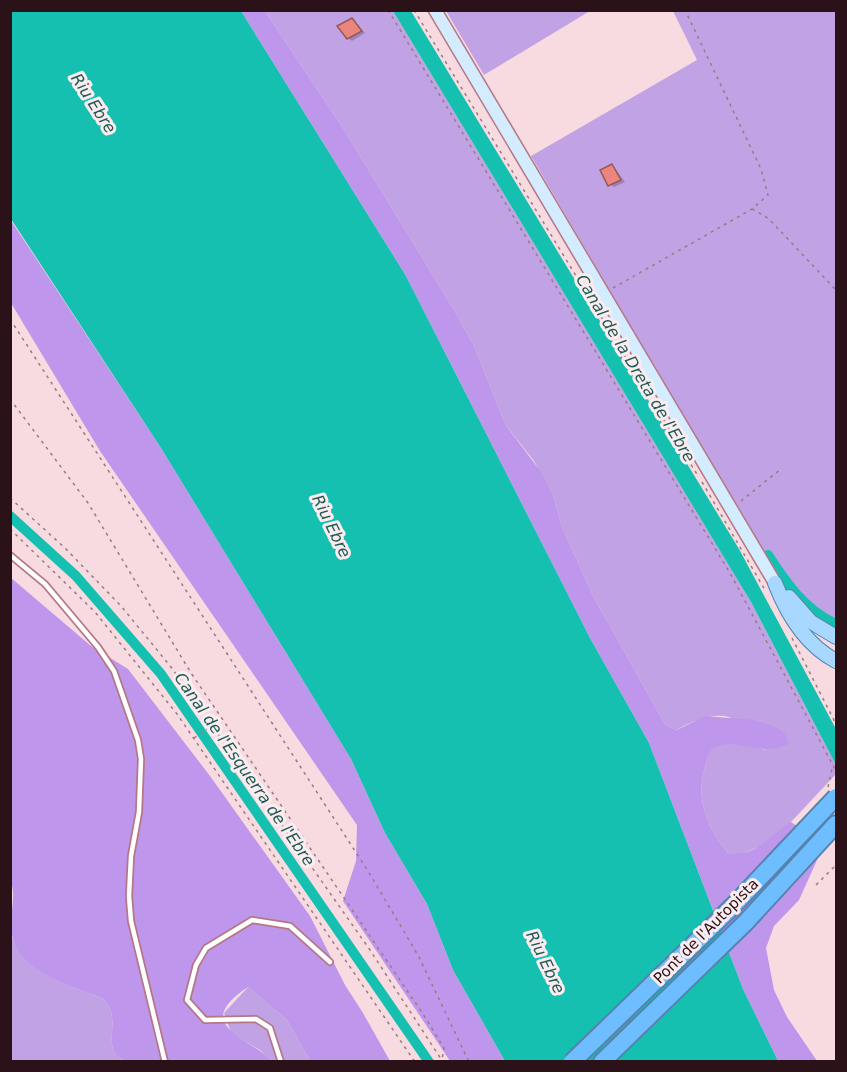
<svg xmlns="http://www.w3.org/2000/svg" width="847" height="1072" font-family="'DejaVu Sans',sans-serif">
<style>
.green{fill:#c1a3e5}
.forest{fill:#be96eb}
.water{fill:#16c0b1}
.shadow{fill:#0003}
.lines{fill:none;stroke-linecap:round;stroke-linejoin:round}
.canal{stroke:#16c0b1;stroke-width:10}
.building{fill:#eb857e;stroke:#945955;stroke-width:1.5}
.lane-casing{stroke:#b57785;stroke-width:8}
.secondary-casing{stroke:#b57785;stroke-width:15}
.primary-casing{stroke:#5682ae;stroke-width:16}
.highway-casing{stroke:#5682ae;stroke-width:20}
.path{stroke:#967c81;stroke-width:1.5;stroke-dasharray:3 4.5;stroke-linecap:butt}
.lane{stroke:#fff;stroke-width:4.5}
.secondary{stroke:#d4ecff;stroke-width:12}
.primary{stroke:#a8d8ff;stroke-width:14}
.highway{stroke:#6ebeff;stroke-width:16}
.highway-bridge-casing{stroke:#5682ae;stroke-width:20;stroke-linecap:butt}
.highway-bridge{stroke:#6ebeff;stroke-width:16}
.labels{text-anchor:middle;stroke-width:6;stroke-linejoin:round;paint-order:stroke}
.street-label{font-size:15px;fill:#2a1218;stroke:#faecef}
.water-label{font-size:16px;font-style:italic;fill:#1e5a53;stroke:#faecef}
</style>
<rect width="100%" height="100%" fill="#f7dbe0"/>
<g class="green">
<path d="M265 11H393L751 602 836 765V774L791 822 761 846 739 855 728 853C707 828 695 799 705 767 707 760 709 750 715 747 728 739 752 746 766 750 756 740 743 724 731 718 716 711 689 722 677 730L666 726 593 596 562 527 553 495 534 461 505 424 474 346 457 315 343 128Z"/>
<polygon points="446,11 590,11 484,75"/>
<polygon points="673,11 836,11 836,628 804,608 774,572 531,156 697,60"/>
<path d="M10 930C20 972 67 984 102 998 126 1019 97 1049 125 1061H11Z"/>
<polygon points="248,987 287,1020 310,1061 272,1061 260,1050 231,1033 224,1013"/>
</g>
<g class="forest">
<path d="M241 11H265L343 128 457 315 474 346 505 424 541 472 553 495 562 527 593 596 666 726 677 730 705 716 754 720 776 727 785 734 789 744C782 746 774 750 767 749 751 749 731 739 716 747 709 750 707 760 705 767 695 799 707 828 728 853 757 858 769 835 791 822L812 837 817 860 799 900 774 926 766 948 774 990 787 1017 817 1061H778L743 989 649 743 590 638 406 276Z"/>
<polygon points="10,219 161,448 351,759 385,833 427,904 453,970 505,1061 450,1061 343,901 356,861 357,825 100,451 11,303"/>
<path d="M10 577 91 646 128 669 210 776 310 916 345 985 363 1013 390 1061H310L287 1020 248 987C189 1026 251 1038 272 1061H125C97 1049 126 1019 102 998 70 985 12 971 11 926 10 911 17 895 10 880Z"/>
</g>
<g class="water">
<polygon points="10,11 241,11 406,276 590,638 649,743 743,989 778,1061 505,1061 453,970 427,904 385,833 351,759 161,448 11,219"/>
<polygon points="393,11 411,11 739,549 836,729 836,765 751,602"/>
</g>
<g class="shadow">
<polygon points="352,19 365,33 352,41 348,38"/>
<polygon points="612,165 625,182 614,187 610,184"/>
</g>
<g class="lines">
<g class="canal">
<polyline points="10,516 76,576 161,674 429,1062"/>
<path d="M768 555C786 583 805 610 836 624"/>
</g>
</g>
<g class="building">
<polygon points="352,18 362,31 347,39 337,26"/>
<polygon points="612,164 621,180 608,186 600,170"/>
</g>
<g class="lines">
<g class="lane-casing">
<g id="lane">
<polyline points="10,555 45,584 98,647 114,671 138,740 141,759 139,812 131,856 129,896 131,921 165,1062"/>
<polyline points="281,1062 270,1028 256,1019 205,1020 187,1000 196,965 206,948 252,920 290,926 330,962"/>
</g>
</g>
<g class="secondary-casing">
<polyline id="secondary" points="435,10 775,583"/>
</g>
<g class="primary-casing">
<g id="primary">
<path d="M775 583C787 614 806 645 836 661"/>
<polyline points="789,597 811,622 836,637"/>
</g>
</g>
<g class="highway-casing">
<polyline id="highway" points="602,1062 746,922 836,824"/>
</g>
<g class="path">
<polyline points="388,10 730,573 836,771"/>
<polyline points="414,10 698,476"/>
<polyline points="752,209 768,218 836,290"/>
<polyline points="613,288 752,209 768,195 761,169 685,10"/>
<polyline points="10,319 368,871 419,957 469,1062"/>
<polyline points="10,399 88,503 191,673 423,1014 444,1048 442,1060"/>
<polyline points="702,482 765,590"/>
<polyline points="10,498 66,549 121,606 171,667 370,950 443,1062"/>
<polyline points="741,501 781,469"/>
<polyline points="10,529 95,612 177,714 415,1062"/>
<polyline points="792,638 836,724"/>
<polyline points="194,738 212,726"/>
<polyline points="828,787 833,765"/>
<polyline points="816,885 836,865"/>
</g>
<use href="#lane" class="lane"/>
<use href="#secondary" class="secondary"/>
<use href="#primary" class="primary"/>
<use href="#highway" class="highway"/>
<g class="highway-bridge-casing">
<polyline id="highway-bridge" points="572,1062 734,905 836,797"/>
</g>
<use href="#highway-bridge" class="highway-bridge"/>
</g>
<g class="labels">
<g class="street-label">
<text transform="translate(706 931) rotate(-45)" y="5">Pont de l'Autopista</text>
</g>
<g class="water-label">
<text transform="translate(94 103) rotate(57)" y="6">Riu Ebre</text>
<text transform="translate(636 368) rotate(59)" y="6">Canal de la Dreta de l'Ebre</text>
<text transform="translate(332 526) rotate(64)" y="6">Riu Ebre</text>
<text transform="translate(245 769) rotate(55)" y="6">Canal de l'Esquerra de l'Ebre</text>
<text transform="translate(546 962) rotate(64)" y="6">Riu Ebre</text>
</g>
</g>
<rect width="847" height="1072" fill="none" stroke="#2a1218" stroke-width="24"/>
</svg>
